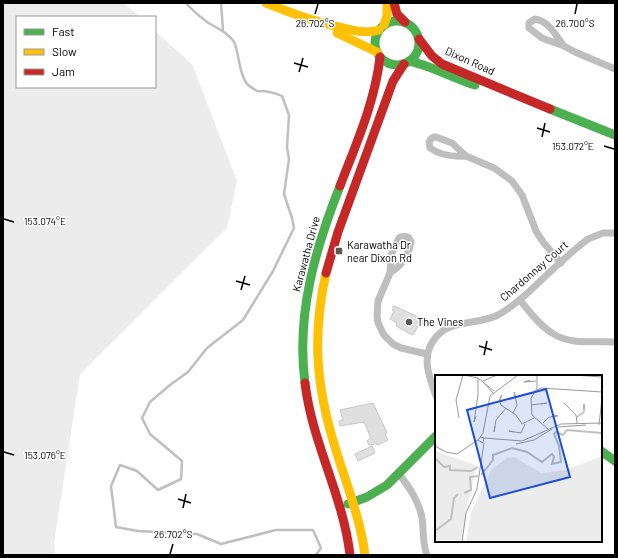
<svg xmlns="http://www.w3.org/2000/svg" width="618" height="558" font-family="Barlow,sans-serif">
<style>
.green{fill:#ececec}
.lines{fill:none;stroke-linecap:round;stroke-linejoin:round}
.stream{stroke:#bfbfbf;stroke-width:2.5}
.building{fill:#dfdfdf;stroke:#c7c7c7}
.street{stroke:#bebebe;stroke-width:7}
.fast{stroke:#4caf50;stroke-width:9}
.slow{stroke:#ffc107;stroke-width:9}
.jam{stroke:#c62828;stroke-width:9}
.ticks{fill:none;stroke:#000;stroke-width:1.5}
.poi-dot{fill:#595959;stroke:#fff;stroke-width:1.5}
.labels{text-anchor:middle;stroke-width:3;stroke-linejoin:round;paint-order:stroke}
.street-label{font-size:11px;fill:#000;stroke:#fff}
.poi-label{font-size:11px;fill:#000;stroke:#fff;text-anchor:start}
.inset-river{fill:none;stroke:#bfbfbf;stroke-width:2}
.inset-road{fill:none;stroke:#999;stroke-width:1}
.view{fill:#1d4ed8;fill-opacity:0.15;stroke:#1d4ed8;stroke-width:2}
.inset-edge{fill:none;stroke:#000;stroke-width:2}
.ticks-label{font-size:10px;text-anchor:middle;fill:#000;stroke:#fff;stroke-width:3;stroke-linejoin:round;paint-order:stroke}
</style>
<rect width="100%" height="100%" fill="#fff"/>
<polygon class="green" points="3,3 124,3 140,17 17,17 17,87 155,87 155,31 192,64 237,181 227,228 80,374 54,543 55,555 3,555"/>
<g class="lines">
<g class="stream">
<path d="M186 3C192 10 199 16 207 22 216 28 228 32 234 42 240 55 238 72 247 84 250 87 254 89 257 91 267 91 274 92 282 96L289 115 287 147 289 159 284 194 292 218 294 228 273 271 243 320 207 348 188 372 170 385 150 402 142 418 150 434 182 461 181 479 158 490 137 471 120 465 111 486 116 527 138 531 197 534 221 544 276 530H313L321 548 316 555"/>
<polyline points="221,3 223,30"/>
</g>
</g>
<g class="building">
<polygon points="394,306 425,320 423,325 421,324 420,327 418,326 414,334 412,335 396,326 397,323 390,319 394,311 392,310"/>
<polygon points="373,403 387,433 385,434 388,440 377,445 376,443 373,445 369,445 367,441 371,438 364,422 340,426 339,421 343,420 340,410"/>
<polygon points="372,446 375,453 358,461 355,454"/>
</g>
<g class="lines">
<g class="street">
<path d="M564 46C556 36 549 21 535 19L529 23V28L542 38 564 46 575 52 615 69"/>
<path d="M466 156C454 157 440 155 430 148 428 142 430 137 436 137L452 143 466 156 494 168 512 181 522 195 536 231 543 242 561 263"/>
<path d="M390 273C401 266 409 255 411 242L409 238C406 236 402 236 399 238L391 255 390 273 378 301 377 316 378 323 384 335 393 344 401 348 427 354"/>
<path d="M520 300C529 311 539 325 552 333 569 345 595 341 615 342"/>
<path d="M436 396C430 379 421 359 433 341 448 318 476 326 498 315 511 308 521 299 532 289 550 272 568 254 588 239L603 233H615"/>
<path d="M399 474C409 487 419 501 422 518 424 531 422 543 427 555"/>
</g>
<g class="fast">
<circle cx="397" cy="43" r="22"/>
<path d="M409 61C432 66 453 78 475 85"/>
<polyline points="550,109 615,135"/>
<path d="M305 383C296 315 315 249 340 186"/>
<polyline points="601,451 615,461"/>
<polyline points="348,504 367,497 387,485 436,436"/>
</g>
<g class="slow">
<path d="M266 3C286 11 306 19 327 24 345 28 361 35 379 30"/>
<polyline points="384,25 387,16 387,3"/>
<polyline points="337,33 377,52"/>
<path d="M326 273C312 336 316 386 335 447 346 483 360 517 365 555"/>
</g>
<g class="jam">
<polyline points="394,3 397,14 405,22"/>
<polyline points="419,39 432,56 442,64 550,109"/>
<path d="M340 186C356 144 375 102 380 57"/>
<polyline points="326,273 338,232 393,81 404,64"/>
<path d="M305 383C312 443 343 495 350 555"/>
</g>
</g>
<path class="ticks" d="M315 14 318 4M575 14 577 4M294 63 308 67M299 72 303 58M537 128 550 132M542 137 545 123M604 146 614 149M4 219 14 222M236 281 250 285M241 290 245 276M479 346 492 350M484 355 487 341M4 452 14 455M178 499 191 503M183 508 186 494M170 554 173 544"/>
<g class="poi-dot">
<rect x="335" y="247" width="8" height="8" rx="2"/>
<circle cx="409" cy="322" r="4"/>
</g>
<g class="labels">
<g class="street-label">
<text transform="translate(470 61) rotate(24)" y="4">Dixon Road</text>
<text transform="translate(306 254) rotate(-75)" y="4">Karawatha Drive</text>
<text transform="translate(534 271) rotate(-41)" y="4">Chardonnay Court</text>
</g>
<g class="poi-label">
<text x="347" y="249">Karawatha Dr<tspan x="347" dy="13">near Dixon Rd</tspan></text>
<text x="417" y="326">The Vines</text>
</g>
</g>
<g transform="translate(435 375)">
<rect width="167" height="167" fill="#fff"/>
<path d="M0 76 41 90 26 165H0ZM167 81V167H31L36 138 47 114 57 94 72 83 79 82 106 98 131 95Z" fill="#ececec"/>
<path class="inset-river" d="M0 83 9 92 15 91V95L36 96 43 92M46 100 58 85V80L77 73 92 77 107 87 117 79 119 82 117 89 126 87 124 71 119 59 121 57 128 60 132 55 167 58M29 118 36 115 35 102 43 101M0 156 16 144 19 123 23 119"/>
<path class="inset-road" d="M29 0 43 3 59 16M139 0 167 2M95 5 89 7 101 6M48 6 62 0M49 8 58 18M102 14V0M65 25 67 20 65 23V27L66 30 81 40 87 49 99 43M96 30 112 28 106 29M133 32 129 28 141 40 142 48M78 38 82 30 79 17 81 23M41 41 39 47 43 20V3M142 42 149 37V29V34M24 43 21 25 28 0M108 48 113 43 120 40 123 41 117 42M164 50 167 23M60 51 59 57 61 45 71 33M123 52 151 50M114 55 97 40 96 23 101 15 106 13 167 17M79 57 74 56 86 58 90 49M45 62 49 63 48 68 43 65 48 58 55 21 83 0M49 63 87 66 126 49 167 48M81 69 99 65 117 54M0 71 11 77 22 79 43 65M27 167 31 138 42 114 49 68"/>
<path class="view" d="M111 14 135 102 55 123 32 35Z"/>
<rect width="167" height="167" class="inset-edge"/>
</g>
<g class="ticks-label">
<text x="315" y="27">26.702°S</text>
<text x="575" y="27">26.700°S</text>
<text x="573" y="150">153.072°E</text>
<text x="45" y="225">153.074°E</text>
<text x="45" y="459">153.076°E</text>
<text x="173" y="538">26.702°S</text>
</g>
<rect width="618" height="558" fill="none" stroke="#000000" stroke-width="8"/>
<rect x="16" y="16" width="140" height="72" fill="#ffffff" stroke="#999999"/>
<rect x="24" y="29" width="20" height="6" fill="#4caf50" stroke="#999999"/>
<text x="52" y="36" font-size="12" fill="#000000">Fast</text>
<rect x="24" y="49" width="20" height="6" fill="#ffc107" stroke="#999999"/>
<text x="52" y="56" font-size="12" fill="#000000">Slow</text>
<rect x="24" y="69" width="20" height="6" fill="#c62828" stroke="#999999"/>
<text x="52" y="76" font-size="12" fill="#000000">Jam</text>
</svg>
